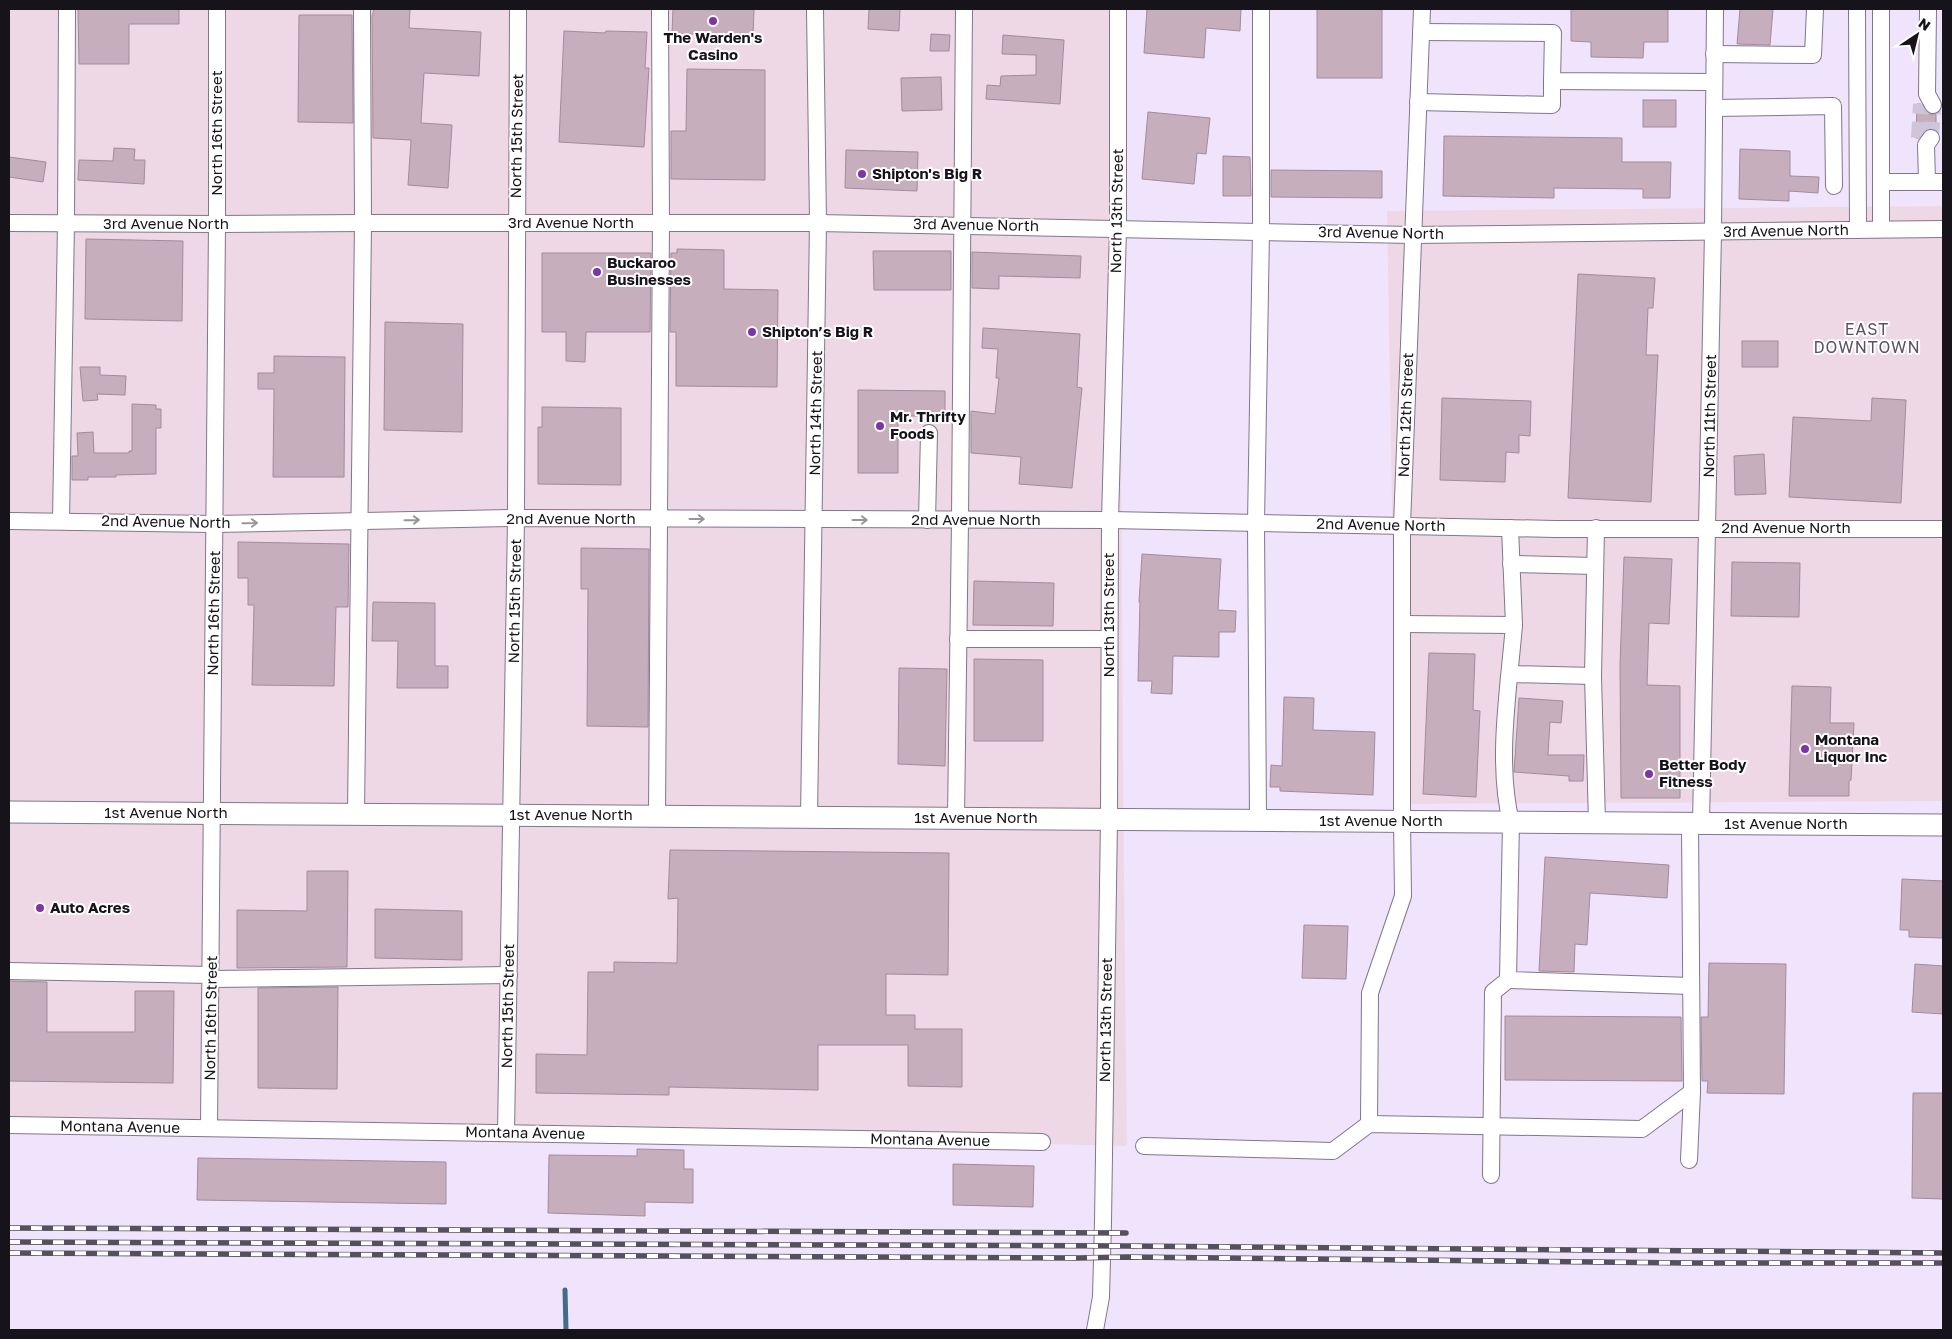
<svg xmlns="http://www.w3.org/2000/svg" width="1952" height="1339" font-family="'Golos Text',sans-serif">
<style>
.commercial{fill:#efd8e5}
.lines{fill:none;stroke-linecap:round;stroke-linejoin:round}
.stream{stroke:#436d87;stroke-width:5}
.building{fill:#c6aebd;stroke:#a28b9a}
.minor-tunnel{stroke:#cfc5db;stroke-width:16;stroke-dasharray:16 8;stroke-linecap:butt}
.minor-casing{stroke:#81768c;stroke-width:18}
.major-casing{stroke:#81768c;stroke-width:23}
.minor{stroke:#fff;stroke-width:16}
.major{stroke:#fff;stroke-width:21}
.rail-casing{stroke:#56505d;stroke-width:5.5}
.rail{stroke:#fff;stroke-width:4;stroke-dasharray:11;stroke-linecap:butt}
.oneway{stroke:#979598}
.poi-dot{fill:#7f33a4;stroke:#fff;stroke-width:2}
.labels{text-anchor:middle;stroke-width:4;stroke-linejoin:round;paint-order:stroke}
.poi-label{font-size:15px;font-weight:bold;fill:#17131b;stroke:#fff;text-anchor:start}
.street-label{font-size:15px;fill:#17131b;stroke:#fff}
.neighbourhood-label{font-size:16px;letter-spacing:1px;fill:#5b5165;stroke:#fff}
</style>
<rect width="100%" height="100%" fill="#f0e4fd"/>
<g class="commercial">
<polygon points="9,9 1119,9 1123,783 1127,1146 9,1118"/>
<polygon points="1943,206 1943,801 1397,804 1387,211"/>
</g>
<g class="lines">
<polyline class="stream" points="565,1290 566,1330"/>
</g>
<g class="building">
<polygon points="78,9 179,9 179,24 129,24 129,64 79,64"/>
<polygon points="374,9 410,9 409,28 481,32 479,76 424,73 421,123 452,125 448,188 408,185 411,140 373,138 372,16"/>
<polygon points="673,9 754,9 753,37 672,33"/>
<polygon points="869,9 900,9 899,31 868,29"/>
<polygon points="1147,9 1241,9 1240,31 1206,28 1204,58 1144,53"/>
<rect x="1317" y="9" width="65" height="69"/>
<polygon points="1571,9 1668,9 1668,42 1644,42 1643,58 1591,57 1591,42 1571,41"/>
<polygon points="1740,9 1773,9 1770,45 1737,44"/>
<polygon points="299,15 352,15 353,123 298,122"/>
<polygon points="564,31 605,33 606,31 647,32 645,68 649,68 644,147 559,142"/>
<polygon points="931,34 950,35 949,51 930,51"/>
<polygon points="1003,35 1064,40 1060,104 986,99 987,85 1000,86 1001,76 1036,75 1036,55 1002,54"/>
<polygon points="687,69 765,70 765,180 671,179 671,131 686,131"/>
<polygon points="941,77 942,110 902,111 901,78"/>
<rect x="1643" y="100" width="33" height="27"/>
<polygon points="1917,104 1921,104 1928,114 1936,114 1936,129 1926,129 1919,138 1916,138"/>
<polygon points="1148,112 1210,118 1206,154 1197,153 1194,184 1142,179"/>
<polygon points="1444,136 1622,138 1622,162 1671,162 1670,198 1643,198 1643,189 1554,188 1554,198 1443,196"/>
<polygon points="114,148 135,149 134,160 145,160 144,184 78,180 79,160 113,161"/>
<polygon points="1740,149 1790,151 1790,176 1819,177 1818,193 1789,191 1789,201 1739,199"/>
<polygon points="846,150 918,152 917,191 845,188"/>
<polygon points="1223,156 1250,157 1251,196 1223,196"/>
<polygon points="9,157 46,162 43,182 9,177"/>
<polygon points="1271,170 1382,171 1382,198 1271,197"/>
<polygon points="86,239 183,241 182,321 85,319"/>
<polygon points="677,249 724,250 724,289 778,290 777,387 676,386 676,332 670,332 671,253 677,253"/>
<polygon points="873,251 951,251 951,290 874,290"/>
<polygon points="972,252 1081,256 1080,278 999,276 999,289 972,288"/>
<polygon points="542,253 651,253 650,332 586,332 585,362 566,361 566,332 542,332"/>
<polygon points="1578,274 1655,278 1653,308 1648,308 1646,355 1658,355 1651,502 1568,498"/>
<polygon points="385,322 463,324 462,432 384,430"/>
<polygon points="983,328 1080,334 1077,387 1082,388 1072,488 1019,484 1021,457 971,453 971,411 995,414 999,378 996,378 998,349 982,348"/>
<rect x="1742" y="341" width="36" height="26"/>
<polygon points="274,356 345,357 344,477 273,477 274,389 258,389 258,373 274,373"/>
<polygon points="80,367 100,367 100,375 126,376 125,395 97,394 98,400 83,401"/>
<polygon points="858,390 945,391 945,416 898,416 898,473 858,473"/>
<polygon points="1442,398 1531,401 1530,436 1519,435 1519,453 1506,452 1505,482 1440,480"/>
<polygon points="1872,398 1906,400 1901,503 1789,497 1793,417 1871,421"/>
<polygon points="132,404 156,405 156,409 161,409 161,428 156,428 156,474 116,475 116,477 88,477 88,480 72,480 72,456 78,456 77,433 93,432 94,453 129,453 129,451 132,451"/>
<polygon points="542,407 621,408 621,485 538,484 538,427 542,427"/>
<polygon points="1764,454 1766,494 1735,495 1734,456"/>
<polygon points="238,542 349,544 348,607 336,607 334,686 252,685 254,605 248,605 248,578 238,578"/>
<polygon points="581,548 649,549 648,727 587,726 588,589 581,589"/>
<polygon points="1142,554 1221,559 1218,610 1236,611 1235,632 1219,632 1219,657 1173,656 1172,694 1151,693 1152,681 1138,681 1140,602 1139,602"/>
<polygon points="1624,557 1672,559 1669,624 1649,623 1647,685 1680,686 1680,798 1621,798 1620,665"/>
<polygon points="1732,562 1800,563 1799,617 1731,616"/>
<polygon points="974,581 1054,583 1053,626 973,625"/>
<polygon points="373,602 435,603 435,666 448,666 448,688 397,688 398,641 372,641"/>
<polygon points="1429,653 1475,654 1473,710 1480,711 1476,797 1423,794"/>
<polygon points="974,659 1043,660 1043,741 974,741"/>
<polygon points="899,668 947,669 945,766 898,764"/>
<polygon points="1792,686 1831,687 1830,723 1854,723 1851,780 1849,781 1849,796 1789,796"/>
<polygon points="1284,697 1314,698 1313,730 1375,732 1373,795 1280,791 1280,787 1270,787 1271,765 1282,766"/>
<polygon points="1519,698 1563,701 1561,723 1550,722 1548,755 1584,755 1583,781 1569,781 1569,776 1514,772"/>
<polygon points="670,850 949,853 948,975 886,974 886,1015 915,1015 915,1029 962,1029 962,1087 908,1086 908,1045 818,1045 818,1090 669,1087 669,1095 536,1093 536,1054 587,1055 588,972 614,972 614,962 677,963 678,898 668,899"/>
<polygon points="1545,857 1669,865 1667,898 1590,893 1587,945 1575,944 1574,972 1539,971"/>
<polygon points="307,871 348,871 347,967 237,968 237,910 307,911"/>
<polygon points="1902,879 1943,881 1943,938 1909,937 1909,930 1900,930"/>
<polygon points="375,909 462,911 462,960 375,958"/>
<polygon points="1304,925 1348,926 1346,979 1302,978"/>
<polygon points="1709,963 1786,964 1784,1094 1707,1093 1708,1081 1702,1081 1701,1017 1708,1017"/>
<polygon points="1915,964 1943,966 1943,1014 1912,1012"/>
<polygon points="9,981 47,982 47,1032 135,1032 135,991 174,991 173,1083 9,1081"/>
<polygon points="338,987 337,1089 258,1088 258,988"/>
<polygon points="1505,1016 1681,1017 1682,1081 1505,1080"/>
<polygon points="1913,1093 1943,1093 1943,1199 1912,1198"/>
<polygon points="637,1149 684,1150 684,1169 693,1169 693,1203 645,1202 645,1216 548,1213 549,1155 637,1156"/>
<polygon points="198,1158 446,1162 446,1204 197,1200"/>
<polygon points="953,1164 1034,1166 1033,1207 953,1205"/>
</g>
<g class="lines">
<g class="minor-tunnel">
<polyline points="1919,138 1921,104"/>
<polyline points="1931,138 1933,105"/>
</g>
<g class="minor-casing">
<g id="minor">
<polyline points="1857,9 1858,230"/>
<polyline points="1928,9 1927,94 1933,105"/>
<polyline points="1421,32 1553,33 1552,81 1714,82"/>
<polyline points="1714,54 1813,55 1815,9"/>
<polyline points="1418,102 1552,105 1552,81"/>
<polyline points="1714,108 1833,106 1834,186"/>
<polyline points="1881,182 1943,182"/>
<polyline points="1927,182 1926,145 1931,138"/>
<polyline points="9,223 217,224 363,223 818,223 1412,235 1943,229"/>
<polyline points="1881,229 1881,9"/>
<polyline points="927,520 929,433"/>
<polyline points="9,521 214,524 516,518 1110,520 1555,529 1943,529"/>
<polyline points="61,521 66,223 67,9"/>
<polyline points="1511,564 1595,566"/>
<polyline points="1402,624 1514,625 1510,528"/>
<path d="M1514 625C1509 687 1496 762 1511 822L1508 980 1691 986"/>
<polyline points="958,639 1109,639"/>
<polyline points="1510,674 1593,676 1596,528"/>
<polyline points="1593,676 1597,823"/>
<polyline points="356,814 363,223 362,9"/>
<polyline points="657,816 661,223 660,9"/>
<polyline points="809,817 818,223 815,9"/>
<polyline points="956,818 960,520 964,9"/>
<polyline points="1258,820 1256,523 1261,231 1261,9"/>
<polyline points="1701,823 1713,232 1715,9"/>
<polyline points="9,971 211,975"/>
<polyline points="211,979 509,975"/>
<polyline points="1369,1124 1370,993 1403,896 1402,821 1402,525 1422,9"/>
<polyline points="9,1125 1042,1142"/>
<polyline points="209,1128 217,224 217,9"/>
<polyline points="506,1133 516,518 518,9"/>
<polyline points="1144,1146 1333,1151 1369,1124 1642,1129 1692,1092 1690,823"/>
<polyline points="1689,1160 1692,1092"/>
<polyline points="1491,1175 1493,992 1508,980"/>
<polyline points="1095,1330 1101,1297 1103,1222 1109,819 1110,520 1118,228 1118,9"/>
</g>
</g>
<g class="major-casing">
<polyline id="major" points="9,812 1943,825"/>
</g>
<use href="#minor" class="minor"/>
<use href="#major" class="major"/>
<g class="rail-casing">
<g id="rail">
<polyline points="9,1228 1126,1233"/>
<polyline points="9,1242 1126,1246 1943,1253"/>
<polyline points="9,1253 1078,1258 1126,1257 1688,1263 1943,1263"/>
</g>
</g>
<use href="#rail" class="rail"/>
</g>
<defs><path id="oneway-shaft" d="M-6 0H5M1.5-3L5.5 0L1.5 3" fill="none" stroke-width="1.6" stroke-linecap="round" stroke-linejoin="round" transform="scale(1.25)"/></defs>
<g class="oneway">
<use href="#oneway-shaft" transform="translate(697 519)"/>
<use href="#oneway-shaft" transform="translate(412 520) rotate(-1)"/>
<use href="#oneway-shaft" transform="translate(860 520)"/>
<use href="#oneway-shaft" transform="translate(250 523) rotate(-1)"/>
</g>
<g class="poi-dot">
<circle cx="713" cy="21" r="5"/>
<circle cx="862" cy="174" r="5"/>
<circle cx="597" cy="272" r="5"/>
<circle cx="752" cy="332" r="5"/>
<circle cx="880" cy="426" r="5"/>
<circle cx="1805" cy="749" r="5"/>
<circle cx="1649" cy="774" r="5"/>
<circle cx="40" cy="908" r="5"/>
</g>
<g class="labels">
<g class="poi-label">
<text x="713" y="43" text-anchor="middle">The Warden's<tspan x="713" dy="17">Casino</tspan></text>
<text x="872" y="179">Shipton's Big R</text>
<text x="607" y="268">Buckaroo<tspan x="607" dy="17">Businesses</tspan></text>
<text x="762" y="337">Shipton’s Big R</text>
<text x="890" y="422">Mr. Thrifty<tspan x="890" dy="17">Foods</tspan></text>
<text x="1815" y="745">Montana<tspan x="1815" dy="17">Liquor Inc</tspan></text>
<text x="1659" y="770">Better Body<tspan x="1659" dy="17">Fitness</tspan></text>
<text x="50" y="913">Auto Acres</text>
</g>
<g class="street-label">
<text transform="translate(217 133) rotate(-90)" y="5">North 16th Street</text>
<text transform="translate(517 136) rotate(-89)" y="5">North 15th Street</text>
<text transform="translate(1117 211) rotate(-89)" y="5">North 13th Street</text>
<text x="571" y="228">3rd Avenue North</text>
<text x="166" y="229">3rd Avenue North</text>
<text transform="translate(976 225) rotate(1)" y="5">3rd Avenue North</text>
<text transform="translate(1786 231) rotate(-1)" y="5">3rd Avenue North</text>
<text transform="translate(1381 233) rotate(1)" y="5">3rd Avenue North</text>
<text transform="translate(816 413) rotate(-89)" y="5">North 14th Street</text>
<text transform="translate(1406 415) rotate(-88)" y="5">North 12th Street</text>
<text transform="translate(1710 416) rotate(-89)" y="5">North 11th Street</text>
<text x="571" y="524">2nd Avenue North</text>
<text x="976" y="525">2nd Avenue North</text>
<text transform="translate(166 522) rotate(1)" y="5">2nd Avenue North</text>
<text transform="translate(1381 525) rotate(1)" y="5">2nd Avenue North</text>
<text x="1786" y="533">2nd Avenue North</text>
<text transform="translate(515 601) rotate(-89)" y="5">North 15th Street</text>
<text transform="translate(214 613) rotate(-89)" y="5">North 16th Street</text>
<text transform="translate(1109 615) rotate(-90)" y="5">North 13th Street</text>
<text x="166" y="818">1st Avenue North</text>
<text x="571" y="820">1st Avenue North</text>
<text x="976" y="823">1st Avenue North</text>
<text x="1381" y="826">1st Avenue North</text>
<text x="1786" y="829">1st Avenue North</text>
<text transform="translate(508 1006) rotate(-89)" y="5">North 15th Street</text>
<text transform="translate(211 1018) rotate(-89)" y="5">North 16th Street</text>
<text transform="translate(1106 1020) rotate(-89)" y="5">North 13th Street</text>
<text transform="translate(120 1127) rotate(1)" y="5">Montana Avenue</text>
<text transform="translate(525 1133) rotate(1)" y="5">Montana Avenue</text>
<text transform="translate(930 1140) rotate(1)" y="5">Montana Avenue</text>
</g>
<g class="neighbourhood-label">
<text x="1867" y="335">EAST<tspan x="1867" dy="18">DOWNTOWN</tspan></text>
</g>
</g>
<rect width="1952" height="1339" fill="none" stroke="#17131b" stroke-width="20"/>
<g transform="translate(1917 35) rotate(35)" stroke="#ffffff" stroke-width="4" paint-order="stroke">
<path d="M0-4L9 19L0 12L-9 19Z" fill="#17131b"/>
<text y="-8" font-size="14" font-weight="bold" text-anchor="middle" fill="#17131b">N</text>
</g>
</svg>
